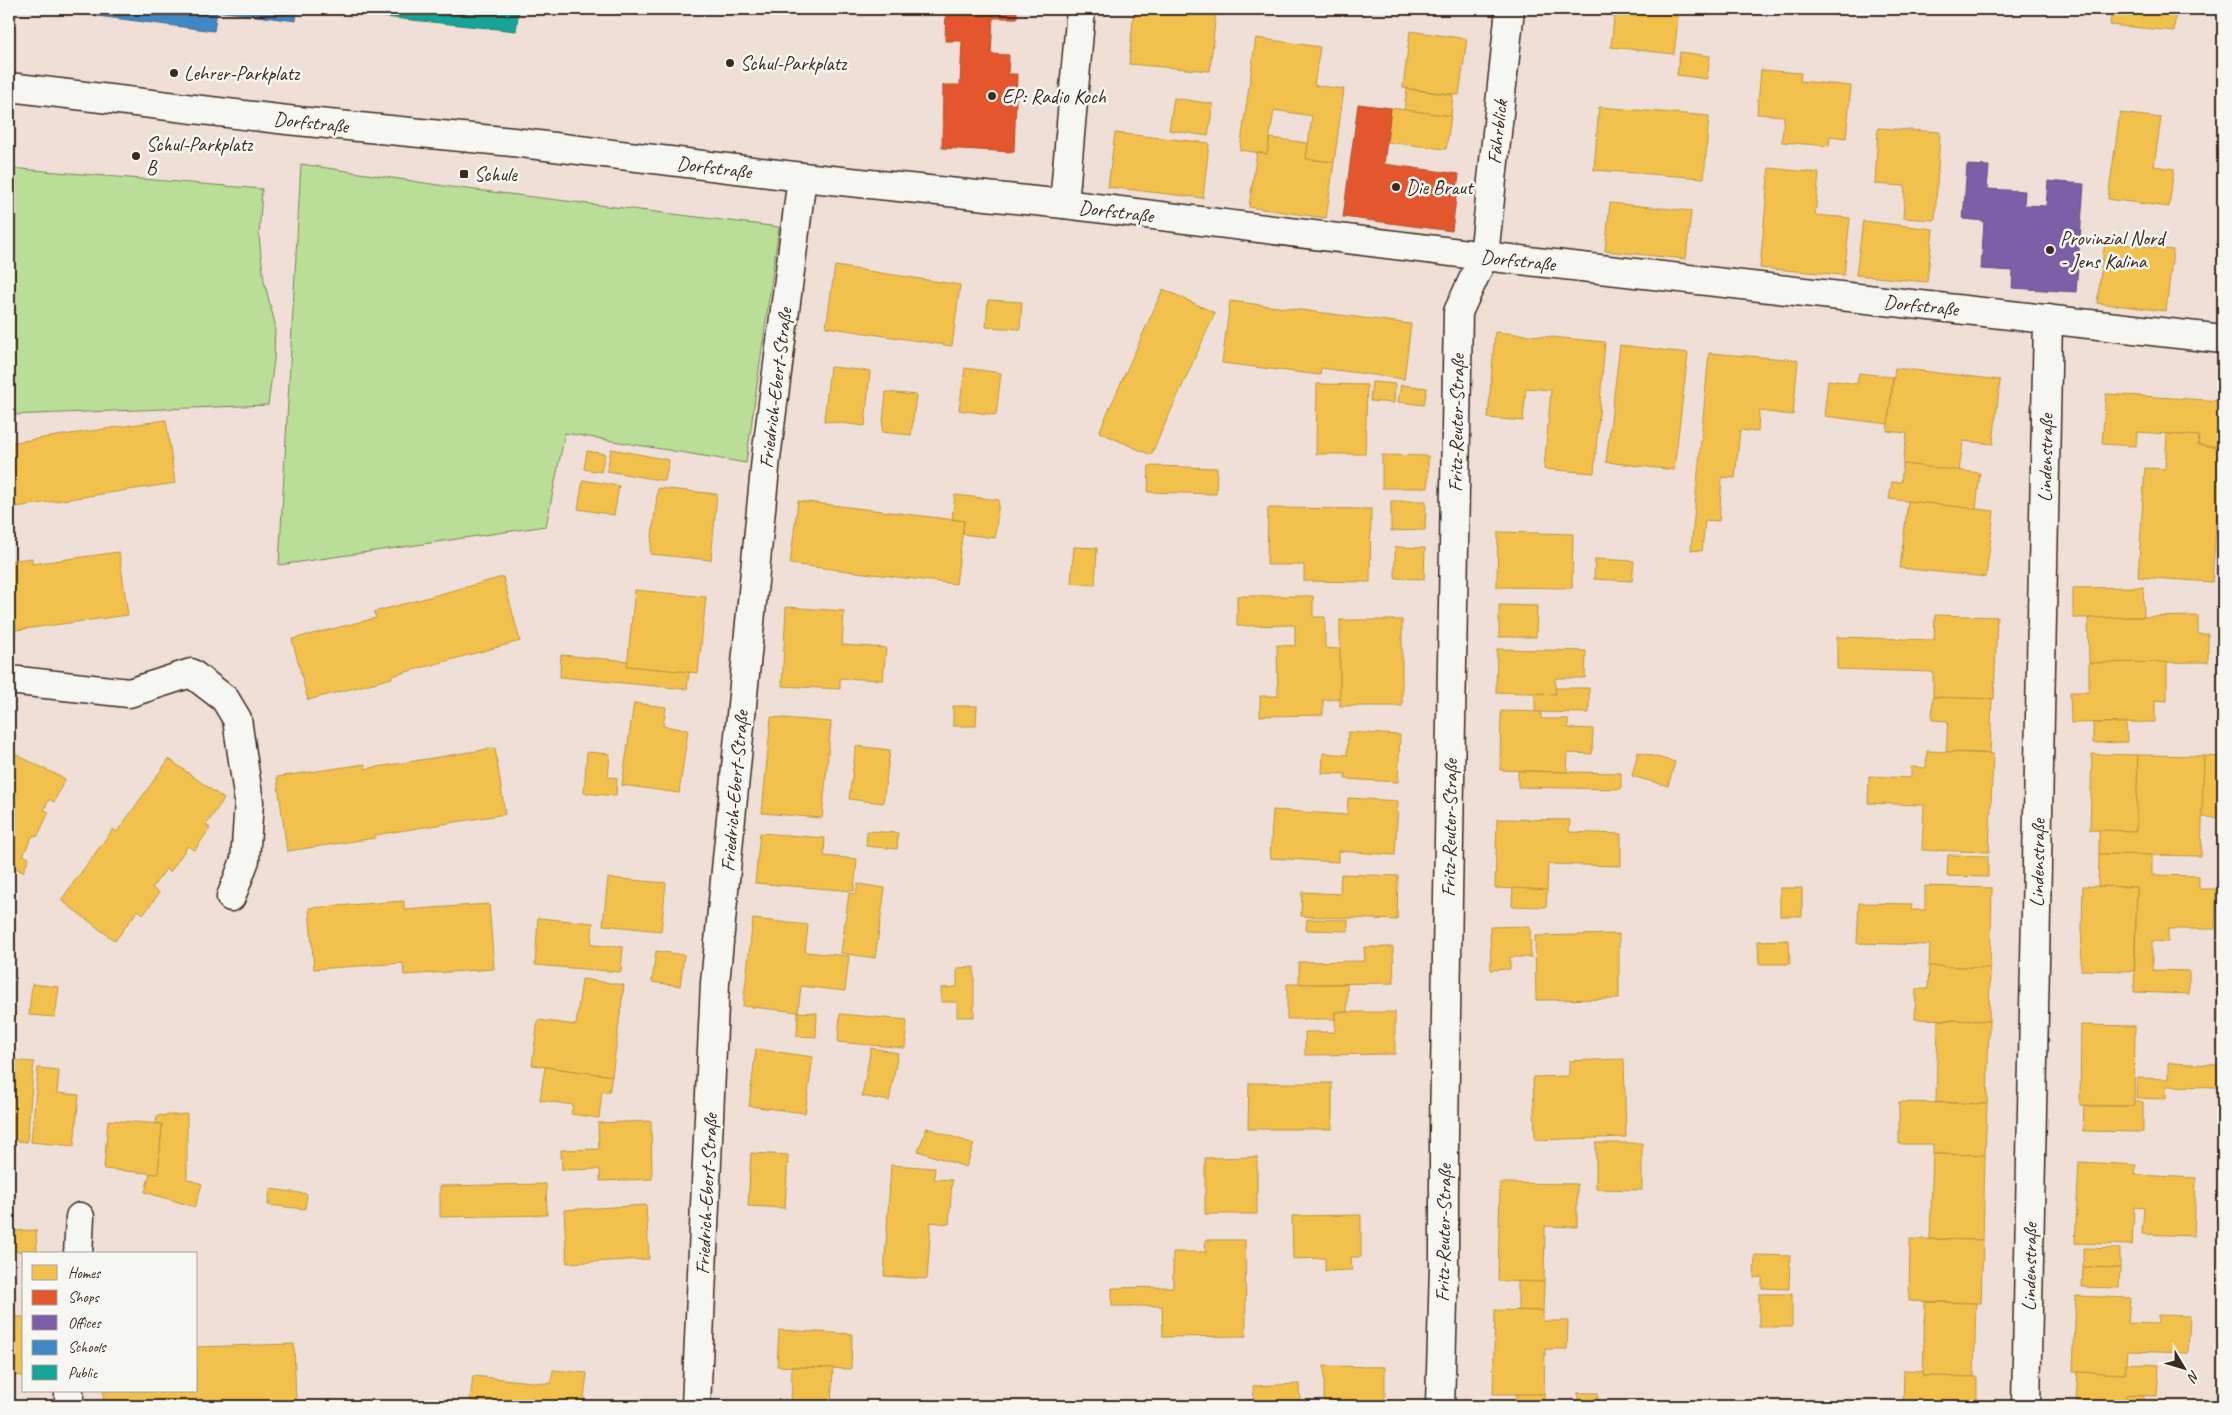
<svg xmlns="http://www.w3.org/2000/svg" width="2232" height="1415" font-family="Caveat,sans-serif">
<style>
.green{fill:#bade98;stroke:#7a845b}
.homes{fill:#f2c14e;stroke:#bb9440}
.shops{fill:#e4572e;stroke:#b14a29}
.offices{fill:#7b5ea7;stroke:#684e7e}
.schools{fill:#3f88c5;stroke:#3e6c93}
.public{fill:#17a398;stroke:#227f73}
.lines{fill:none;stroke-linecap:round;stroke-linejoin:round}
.minor-casing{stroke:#3b2a1e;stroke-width:31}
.minor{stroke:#f6f6f2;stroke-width:28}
.poi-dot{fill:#3b2a1e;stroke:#f6f6f2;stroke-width:2}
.labels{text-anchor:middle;stroke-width:5;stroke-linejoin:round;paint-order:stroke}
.poi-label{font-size:20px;fill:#3b2a1e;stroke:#f6f6f2;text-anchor:start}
.street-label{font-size:20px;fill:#3b2a1e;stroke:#f6f6f2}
</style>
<rect width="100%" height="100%" fill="#efdfd6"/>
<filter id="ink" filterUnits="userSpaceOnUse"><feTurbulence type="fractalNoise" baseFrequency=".02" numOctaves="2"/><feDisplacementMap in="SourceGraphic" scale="10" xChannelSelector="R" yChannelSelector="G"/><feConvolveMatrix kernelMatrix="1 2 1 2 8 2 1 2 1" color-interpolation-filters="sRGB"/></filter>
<g filter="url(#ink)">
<g class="green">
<polygon points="301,164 451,187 779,227 746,463 565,433 546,526 279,565"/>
<polygon points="9,168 262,189 259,237 264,281 275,324 274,360 268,405 9,415"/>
</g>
<g class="homes">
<polygon points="1134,9 1216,11 1210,71 1129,64"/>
<polygon points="1615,9 1679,9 1674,54 1611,47"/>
<polygon points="2112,9 2176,9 2174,31 2110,25"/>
<polygon points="1410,31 1467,39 1459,95 1403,88"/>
<polygon points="1256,38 1320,47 1314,85 1344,89 1334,162 1306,159 1312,116 1274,110 1267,154 1240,150"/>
<polygon points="1680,52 1710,56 1707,79 1677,75"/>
<polygon points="1761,70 1801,73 1800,81 1851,86 1846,138 1830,136 1829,146 1782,142 1784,116 1757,114"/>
<polygon points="1407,89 1453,95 1451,116 1404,110"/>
<polygon points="1174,98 1213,104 1208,136 1169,130"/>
<polygon points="1599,107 1709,116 1704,178 1594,170"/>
<polygon points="1391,108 1451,116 1446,149 1387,142"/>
<polygon points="2120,113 2161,118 2154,166 2174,169 2169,207 2108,199"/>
<polygon points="1878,128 1940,132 1935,220 1903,218 1905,186 1875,184"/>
<polygon points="1115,133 1209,143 1203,198 1108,187"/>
<polygon points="1270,138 1308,143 1306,159 1334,162 1326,218 1249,207 1257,152 1267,154"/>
<polygon points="1769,168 1819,173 1815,215 1850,218 1844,275 1760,268"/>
<polygon points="1610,203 1691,211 1686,259 1605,251"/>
<polygon points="2223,214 2223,274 2221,273"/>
<polygon points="1863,221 1933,229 1927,282 1856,275"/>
<polygon points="2105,242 2173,250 2166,311 2097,303"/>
<polygon points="835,266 960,285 952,346 826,327"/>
<polygon points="1163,289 1215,313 1151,455 1099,432"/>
<polygon points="988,300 1022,302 1020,329 986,327"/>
<polygon points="1230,301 1411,324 1404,379 1321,368 1320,375 1222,363"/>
<polygon points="1495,332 1605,342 1594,473 1544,469 1551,390 1526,388 1523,421 1488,418"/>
<polygon points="1620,345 1688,353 1674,470 1606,462"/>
<polygon points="1709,353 1798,360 1793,415 1759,411 1758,432 1740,430 1735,478 1722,477 1719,521 1705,520 1702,551 1691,550"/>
<polygon points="830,367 870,371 865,426 824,421"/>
<polygon points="965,368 1001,373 996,415 959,410"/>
<polygon points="1895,368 2000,380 1993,444 1963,441 1959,471 1903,464 1907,433 1887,431"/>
<polygon points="1859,373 1893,377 1888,424 1824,416 1828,380 1857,384"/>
<polygon points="1372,382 1395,384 1394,403 1370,401"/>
<polygon points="1317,384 1367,385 1365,454 1316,454"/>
<polygon points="1401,385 1427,388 1424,405 1398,402"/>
<polygon points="886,392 916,395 911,435 882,432"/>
<polygon points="2106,394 2223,401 2223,447 2198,445 2199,436 2137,432 2136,446 2102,444"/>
<polygon points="166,420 175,483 9,508 9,443"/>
<polygon points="2167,434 2199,436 2198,445 2219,447 2218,474 2223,474 2221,511 2217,510 2212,582 2138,577 2145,468 2165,469"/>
<polygon points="611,449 669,460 665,481 607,471"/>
<polygon points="587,451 605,454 601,472 584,469"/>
<polygon points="1382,455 1428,456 1428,488 1382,488"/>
<polygon points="1903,464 1980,473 1976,509 1889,499 1892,482 1901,482"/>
<polygon points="1149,466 1217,468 1216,494 1148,492"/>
<polygon points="583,480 619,486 614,515 578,509"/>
<polygon points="658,488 717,494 711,560 650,554"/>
<polygon points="955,495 999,500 995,538 963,534 964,521 952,519"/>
<polygon points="798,501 964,521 956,584 790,564"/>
<polygon points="1391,501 1426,501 1425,530 1391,531"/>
<polygon points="1908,501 1994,511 1986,577 1900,568"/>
<polygon points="1268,508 1371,509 1370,582 1304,581 1304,565 1267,565"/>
<polygon points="1498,532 1573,534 1572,588 1497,587"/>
<polygon points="1074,547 1097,548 1095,585 1071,583"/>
<polygon points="1395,547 1425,548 1424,579 1395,578"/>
<polygon points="119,552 128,615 9,631 9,561 32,558 32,564"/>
<polygon points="1595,559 1634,561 1632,581 1594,579"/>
<polygon points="503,577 520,641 391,676 392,678 308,700 292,639 376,618 374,612"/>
<polygon points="2143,587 2144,617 2073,618 2073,588"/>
<polygon points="635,590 706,597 698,673 627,666"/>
<polygon points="1237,596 1313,596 1313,617 1325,617 1325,648 1340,649 1340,699 1323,700 1323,715 1260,716 1260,696 1278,696 1277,645 1295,646 1295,625 1237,626"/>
<polygon points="1499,605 1537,606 1536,637 1499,637"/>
<polygon points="786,607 844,611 842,645 886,648 883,680 840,678 840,689 782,686"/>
<polygon points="1935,615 1997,617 1994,699 1933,697 1933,672 1837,669 1837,637 1934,640"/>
<polygon points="2198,616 2198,634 2208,634 2208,662 2089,663 2088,618"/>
<rect x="1340" y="620" width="62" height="86"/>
<polygon points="1497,649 1586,651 1585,678 1555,678 1556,694 1496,692"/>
<polygon points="561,655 628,661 627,666 689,672 687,689 560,677"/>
<polygon points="2167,662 2167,701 2155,700 2155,722 2071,723 2070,692 2089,692 2089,663"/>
<polygon points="1555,688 1589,688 1589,713 1535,712 1535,693 1556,694"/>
<polygon points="1933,697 1992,699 1990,753 1946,752 1948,721 1932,720"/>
<polygon points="634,703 666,707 663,726 688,730 679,793 622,785"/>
<polygon points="953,706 977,706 976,726 953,726"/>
<polygon points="1501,711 1541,712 1541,719 1568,719 1568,728 1593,729 1592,754 1568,753 1567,772 1500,770"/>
<polygon points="771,717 831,722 822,818 762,813"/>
<polygon points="2093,723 2126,723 2127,742 2093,743"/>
<polygon points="1348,732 1400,735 1398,782 1345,779 1346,774 1322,773 1323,753 1347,755"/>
<polygon points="856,746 890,750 883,803 849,799"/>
<polygon points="495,748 505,814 375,835 375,838 287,851 277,777 365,764 365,769"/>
<polygon points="9,751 65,779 54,802 49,799 44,810 49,812 37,837 33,835 23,855 29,858 23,872 15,868 9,881"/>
<polygon points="1927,751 1993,754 1989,852 1922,850 1924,805 1868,803 1869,776 1911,778 1911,767 1926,768"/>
<polygon points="587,752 610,754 608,777 617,778 616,796 584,793"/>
<polygon points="1638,752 1675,762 1668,786 1632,776"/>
<polygon points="2092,754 2138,755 2136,831 2090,830"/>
<polygon points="2138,755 2204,756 2201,856 2099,854 2099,830 2136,831"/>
<polygon points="2204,756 2223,757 2223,818 2202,817"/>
<polygon points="169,759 224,799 206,825 210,828 195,850 188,846 170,872 166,869 152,888 159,893 144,914 138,910 115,941 61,900 113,829 117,832"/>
<polygon points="1518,771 1621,773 1621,789 1518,787"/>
<polygon points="1348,798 1398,801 1395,855 1338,851 1338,862 1270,858 1273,810 1347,815"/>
<polygon points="1497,819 1570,820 1569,832 1621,834 1621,866 1548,864 1547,890 1495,888"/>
<polygon points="867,831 898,833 897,849 866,846"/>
<polygon points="760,833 825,838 824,856 857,859 854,891 755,883"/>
<polygon points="2099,854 2152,855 2152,875 2199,876 2199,889 2216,889 2215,929 2168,929 2168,942 2152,941 2152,970 2189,971 2189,994 2134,992 2137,887 2098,886"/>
<polygon points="1948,855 1988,856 1988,877 1947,876"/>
<polygon points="1341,874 1398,876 1397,920 1301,916 1302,892 1340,894"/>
<polygon points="608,878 666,883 661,931 603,925"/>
<polygon points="858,884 885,888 875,958 841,953 849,893 856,894"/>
<polygon points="1925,886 1992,888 1990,968 1929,966 1930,945 1857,943 1859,903 1912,904 1911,910 1925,910"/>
<polygon points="2083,886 2137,887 2134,971 2081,970"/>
<polygon points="1513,888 1547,890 1546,907 1512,906"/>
<rect x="1780" y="888" width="22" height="28"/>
<polygon points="404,901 404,910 489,904 494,969 404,975 403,963 314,969 309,908"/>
<polygon points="538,918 593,923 591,945 623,947 621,972 535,965"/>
<polygon points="753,919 808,925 805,952 849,956 845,991 801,986 798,1012 743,1006"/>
<polygon points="1307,919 1348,920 1348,931 1306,930"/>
<polygon points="1530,926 1531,957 1510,957 1510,969 1491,970 1490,927"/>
<polygon points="1619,934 1619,999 1536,1000 1535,936"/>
<polygon points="1789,940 1790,964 1759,964 1758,941"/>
<polygon points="1364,947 1393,947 1394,983 1299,984 1299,962 1365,961"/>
<polygon points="656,951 684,955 680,986 652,982"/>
<polygon points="1929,966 1990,968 1989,1021 1915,1019 1916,989 1928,989"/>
<polygon points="974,967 974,1017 957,1017 957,1002 941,1002 941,988 957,987 957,968"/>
<polygon points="582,979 624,985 612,1076 532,1065 538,1020 576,1025"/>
<polygon points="32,984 59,987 55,1017 29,1015"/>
<polygon points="1287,984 1347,984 1347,1012 1335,1012 1335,1019 1287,1019"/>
<polygon points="2220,997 2223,997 2223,1020 2219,1020"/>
<polygon points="798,1012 817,1013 816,1037 797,1036"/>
<polygon points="1335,1012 1395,1012 1395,1054 1305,1055 1305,1032 1335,1032"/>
<polygon points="840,1014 907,1020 905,1048 838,1042"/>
<polygon points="1938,1020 1989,1021 1987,1104 1936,1102"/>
<polygon points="2081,1025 2135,1026 2134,1106 2080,1105"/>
<polygon points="871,1048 898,1053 889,1101 862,1096"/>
<polygon points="756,1049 813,1057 805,1113 749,1106"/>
<polygon points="1624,1059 1626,1137 1535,1140 1533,1077 1569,1076 1569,1061"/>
<polygon points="9,1060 34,1062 27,1142 9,1140"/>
<polygon points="2168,1063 2218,1065 2217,1087 2166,1086 2166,1099 2136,1098 2137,1078 2168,1079"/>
<polygon points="545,1067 612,1076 609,1092 602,1091 599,1118 571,1114 573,1105 540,1100"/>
<polygon points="38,1068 59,1070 57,1093 79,1095 74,1146 31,1142"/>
<polygon points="1249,1083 1332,1083 1332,1129 1248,1129"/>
<polygon points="1899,1102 1987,1104 1985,1155 1933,1154 1933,1144 1899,1144"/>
<polygon points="2134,1102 2143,1102 2143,1132 2083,1131 2084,1106 2134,1106"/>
<polygon points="187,1114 187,1179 202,1184 195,1207 145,1192 150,1173 158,1174 162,1124 156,1124 157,1116"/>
<polygon points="108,1120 162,1124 158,1174 104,1169"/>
<polygon points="651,1121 652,1179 600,1181 600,1169 562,1170 561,1150 599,1149 598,1123"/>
<polygon points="927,1128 974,1144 966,1167 918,1151"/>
<polygon points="1596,1143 1642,1143 1642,1190 1596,1189"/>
<polygon points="751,1153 788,1155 785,1208 748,1206"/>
<polygon points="1933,1154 1985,1155 1983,1240 1930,1239"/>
<polygon points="1257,1157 1257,1214 1205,1214 1205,1158"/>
<polygon points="2079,1162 2136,1165 2135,1175 2196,1178 2194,1236 2142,1234 2144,1208 2134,1207 2132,1245 2075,1243"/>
<polygon points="891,1165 935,1168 934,1179 952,1180 949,1224 931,1222 927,1279 884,1276"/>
<polygon points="1500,1183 1577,1184 1577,1227 1545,1226 1544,1282 1498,1281"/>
<polygon points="546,1184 547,1215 440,1217 440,1186"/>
<polygon points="270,1189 307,1194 305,1209 268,1205"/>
<polygon points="646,1205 649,1259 567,1263 564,1210"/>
<polygon points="1361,1215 1361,1257 1351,1257 1352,1270 1325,1271 1325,1258 1293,1259 1292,1216"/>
<polygon points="36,1230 37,1251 10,1252 9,1231"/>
<polygon points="1910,1239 1983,1240 1981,1303 1909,1301"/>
<polygon points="1205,1240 1245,1240 1246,1336 1163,1337 1162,1306 1112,1306 1112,1288 1173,1287 1173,1252 1206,1252"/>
<polygon points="2083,1248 2120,1249 2120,1268 2083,1267"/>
<polygon points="1755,1255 1790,1256 1789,1289 1762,1288 1762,1277 1754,1278"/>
<polygon points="2083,1267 2120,1268 2119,1288 2082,1287"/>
<polygon points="1518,1281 1544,1282 1543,1311 1518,1310"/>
<rect x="1759" y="1294" width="33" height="33"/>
<polygon points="2076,1296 2130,1298 2128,1323 2158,1324 2158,1315 2190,1316 2188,1353 2127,1351 2125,1374 2073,1372"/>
<polygon points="1925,1302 1976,1303 1974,1377 1923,1376"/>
<polygon points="1495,1310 1543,1311 1543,1321 1568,1321 1567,1349 1545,1349 1544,1394 1493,1394"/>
<polygon points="9,1317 24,1317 24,1376 9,1375"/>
<polygon points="779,1330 852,1334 851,1369 777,1366"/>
<polygon points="294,1344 296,1404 104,1406 103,1391 196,1391 196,1347"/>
<polygon points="2126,1363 2159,1365 2157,1396 2126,1395 2126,1403 2076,1401 2078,1372 2125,1374"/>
<polygon points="1324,1366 1385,1367 1385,1406 1324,1406"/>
<polygon points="792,1367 833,1368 831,1406 791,1406"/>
<polygon points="553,1370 587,1373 583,1406 534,1406 470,1400 473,1376 551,1384"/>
<polygon points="1904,1370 1923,1371 1923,1376 1977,1377 1977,1404 1981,1404 1981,1406 1903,1406"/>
<polygon points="1299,1384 1300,1406 1254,1406 1253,1386"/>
<rect x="1578" y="1393" width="20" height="13"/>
<rect x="1516" y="1394" width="28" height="12"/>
<polygon points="2126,1395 2144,1396 2144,1406 2079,1406 2079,1402 2126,1403"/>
</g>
<g class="shops">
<polygon points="946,9 1017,9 1017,18 993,18 991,54 1009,55 1008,74 1017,74 1014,152 942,148 943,85 960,85 962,41 945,41"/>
<polygon points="1358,104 1391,108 1384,164 1459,174 1452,231 1343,217"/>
</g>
<polygon class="offices" points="1967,165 1989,166 1987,189 2025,191 2024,205 2046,206 2048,181 2084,184 2076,292 2012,288 2013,271 1981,269 1984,221 1963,219"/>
<polygon class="schools" points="82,9 297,9 296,21 217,11 214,31 82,14"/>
<polygon class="public" points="366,9 519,9 516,31 365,15"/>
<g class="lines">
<g class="minor-casing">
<g id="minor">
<polyline points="9,87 287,120 513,142 802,177 1064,204 1484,256 2223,339"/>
<polyline points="1064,204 1081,9"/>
<polyline points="9,680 129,693 191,673 225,699 237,719 249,802 245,860 231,897"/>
<polyline points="78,1254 80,1217"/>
<polyline points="69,1391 69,1406"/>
<polyline points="696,1406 715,983 766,458 802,177"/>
<polyline points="1440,1406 1444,1267 1444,1131 1458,312 1484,256 1510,9"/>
<polyline points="2026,1406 2048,319"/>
</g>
</g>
<use href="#minor" class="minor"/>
</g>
</g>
<g class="poi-dot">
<circle cx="730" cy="63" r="5"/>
<circle cx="174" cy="73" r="5"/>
<circle cx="992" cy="96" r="5"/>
<circle cx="136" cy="156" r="5"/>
<rect x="459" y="169" width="10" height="10" rx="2.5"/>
<circle cx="1396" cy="187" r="5"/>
<circle cx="2050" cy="250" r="5"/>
</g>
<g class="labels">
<g class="poi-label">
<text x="740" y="70">Schul-Parkplatz</text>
<text x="184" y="80">Lehrer-Parkplatz</text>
<text x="1002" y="103">EP: Radio Koch</text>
<text x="146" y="151">Schul-Parkplatz<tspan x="146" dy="23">B</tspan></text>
<text x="474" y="181">Schule</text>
<text x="1406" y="194">Die Braut</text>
<text x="2060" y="245">Provinzial Nord<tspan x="2060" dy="23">- Jens Kalina</tspan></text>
</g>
<g class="street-label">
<text transform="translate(311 122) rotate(6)" y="7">Dorfstraße</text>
<text transform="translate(1497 132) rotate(-84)" y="7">Fährblick</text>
<text transform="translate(714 167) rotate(7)" y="7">Dorfstraße</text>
<text transform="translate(1116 211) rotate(7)" y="7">Dorfstraße</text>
<text transform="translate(1518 260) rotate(6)" y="7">Dorfstraße</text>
<text transform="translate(1921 305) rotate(6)" y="7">Dorfstraße</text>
<text transform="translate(775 388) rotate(-83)" y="7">Friedrich-Ebert-Straße</text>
<text transform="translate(1456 423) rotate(-89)" y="7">Fritz-Reuter-Straße</text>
<text transform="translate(2045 458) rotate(-89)" y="7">Lindenstraße</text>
<text transform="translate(734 791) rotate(-85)" y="7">Friedrich-Ebert-Straße</text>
<text transform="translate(1449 828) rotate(-89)" y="7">Fritz-Reuter-Straße</text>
<text transform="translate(2037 863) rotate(-89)" y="7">Lindenstraße</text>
<text transform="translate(706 1194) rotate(-87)" y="7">Friedrich-Ebert-Straße</text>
<text transform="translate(1443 1233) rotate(-89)" y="7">Fritz-Reuter-Straße</text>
<text transform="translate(2029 1267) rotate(-89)" y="7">Lindenstraße</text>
</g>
</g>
<rect width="2232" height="1415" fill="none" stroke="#f6f6f2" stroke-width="30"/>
<rect x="15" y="15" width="2202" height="1385" fill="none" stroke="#3b2a1e" stroke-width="2" filter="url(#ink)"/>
<rect x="22" y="1252" width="175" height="140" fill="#f6f6f2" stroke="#aba49d"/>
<rect x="32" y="1265" width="25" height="15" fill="#f2c14e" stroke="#aba49d"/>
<text x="68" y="1278" font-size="15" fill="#3b2a1e">Homes</text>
<rect x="32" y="1290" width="25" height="15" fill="#e4572e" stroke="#aba49d"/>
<text x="68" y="1302" font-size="15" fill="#3b2a1e">Shops</text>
<rect x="32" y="1315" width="25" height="15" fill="#7b5ea7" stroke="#aba49d"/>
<text x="68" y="1328" font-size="15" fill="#3b2a1e">Offices</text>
<rect x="32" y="1340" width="25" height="15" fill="#3f88c5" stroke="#aba49d"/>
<text x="68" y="1352" font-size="15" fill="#3b2a1e">Schools</text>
<rect x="32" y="1365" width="25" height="15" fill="#17a398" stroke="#aba49d"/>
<text x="68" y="1378" font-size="15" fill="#3b2a1e">Public</text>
<g transform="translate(2184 1368) rotate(128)" stroke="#f6f6f2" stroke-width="4" paint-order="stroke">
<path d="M0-4L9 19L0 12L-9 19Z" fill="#3b2a1e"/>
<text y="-8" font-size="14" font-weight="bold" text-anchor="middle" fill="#3b2a1e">N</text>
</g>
</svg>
